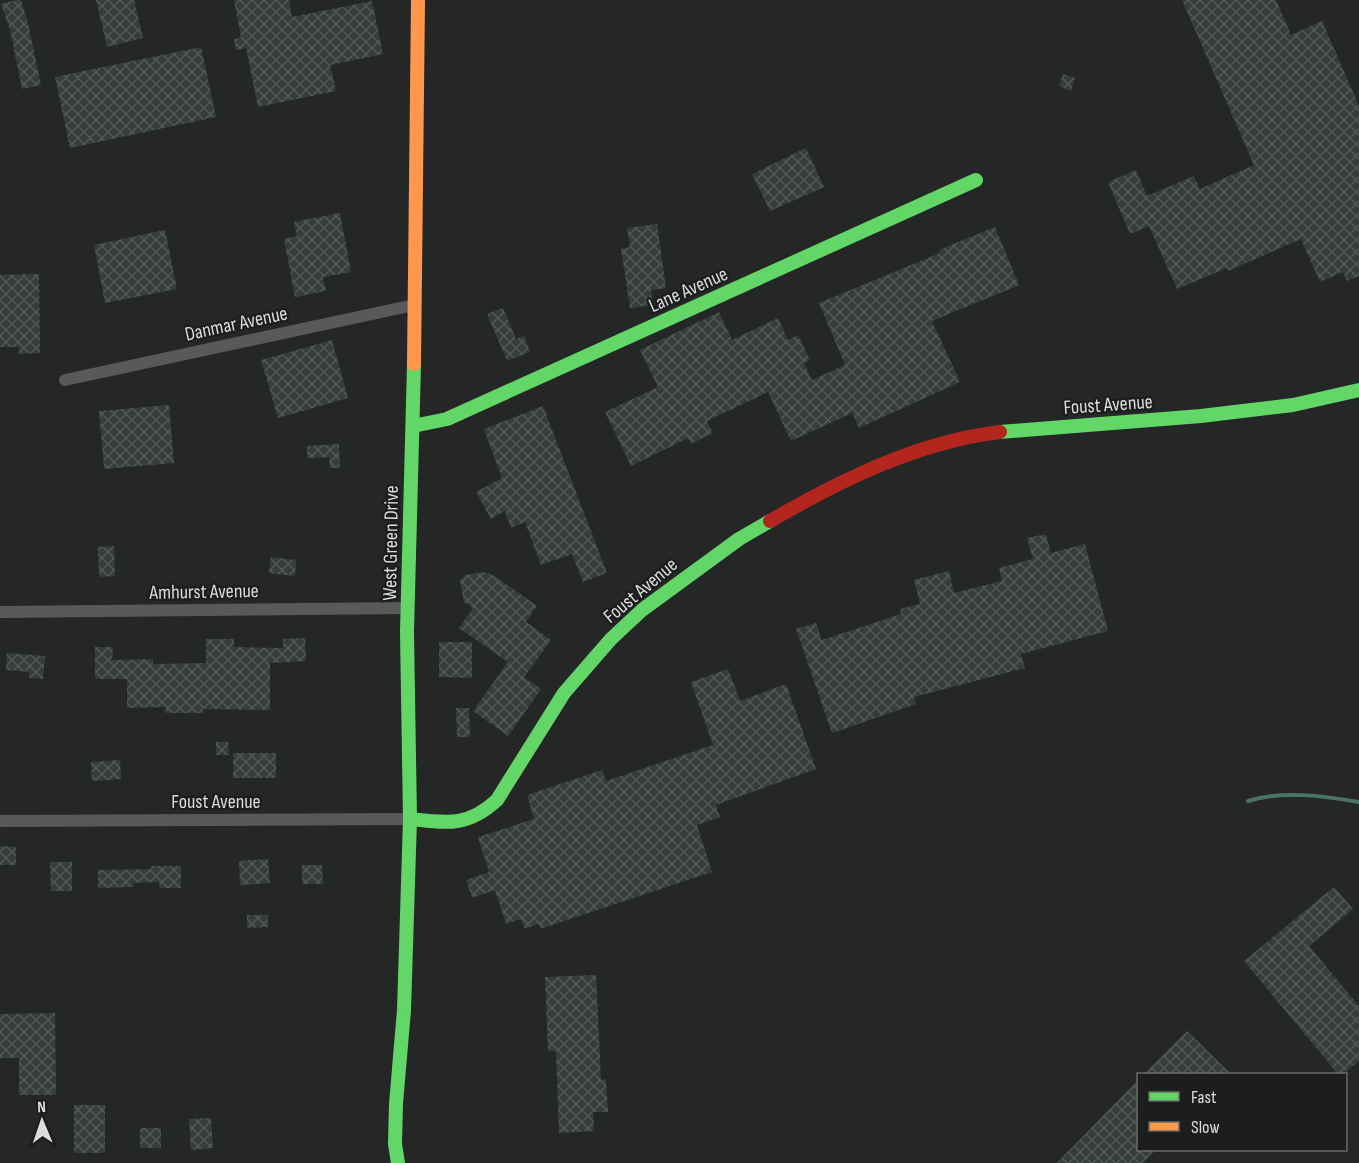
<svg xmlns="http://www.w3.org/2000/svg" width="1359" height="1163" font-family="'Sofia Sans Condensed',sans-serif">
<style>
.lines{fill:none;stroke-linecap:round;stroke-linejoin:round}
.stream{stroke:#4b7267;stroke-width:4}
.building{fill:url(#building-cross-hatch)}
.street{stroke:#585959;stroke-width:12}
.fast{stroke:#63d668;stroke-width:14}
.slow{stroke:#ff974d;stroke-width:14}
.jam{stroke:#b3261e;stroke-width:14}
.labels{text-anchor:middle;stroke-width:4.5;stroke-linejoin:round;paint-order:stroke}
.street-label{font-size:20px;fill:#dbdedd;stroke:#1b1e1d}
</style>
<defs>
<pattern id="building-cross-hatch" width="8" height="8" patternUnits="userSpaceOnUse" patternTransform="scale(1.5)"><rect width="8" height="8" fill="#353e3b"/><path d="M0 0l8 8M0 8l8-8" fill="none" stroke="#525957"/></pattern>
</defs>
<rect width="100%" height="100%" fill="#252626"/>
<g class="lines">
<path class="stream" d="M1248 801C1282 790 1324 796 1359 802"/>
</g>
<g class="building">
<polygon points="16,0 21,0 28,23 41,85 22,89 10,30 1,4"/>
<polygon points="96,0 134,0 143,38 107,47"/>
<polygon points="234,0 289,0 292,17 372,1 383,54 330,65 336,91 258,107 246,48 236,50 234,39 241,38"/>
<polygon points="1182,0 1276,0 1291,35 1322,21 1359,106 1359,276 1347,281 1343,272 1320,282 1301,239 1228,271 1227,268 1177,289 1149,226 1130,234 1108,182 1136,170 1147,196 1194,176 1200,189 1254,165"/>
<polygon points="201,47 216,117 70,148 55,77"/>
<polygon points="1063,74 1075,78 1071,91 1059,86"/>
<polygon points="806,148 824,187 770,211 752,174"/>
<polygon points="340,213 351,272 323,277 326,291 295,297 284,239 297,236 294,222"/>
<polygon points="657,224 666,288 651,290 653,305 630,308 621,249 630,247 627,228"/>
<polygon points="995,227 1019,285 932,321 960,382 859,428 852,413 791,441 768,392 707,421 713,433 691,444 688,438 631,466 605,412 658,387 640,350 719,312 732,340 778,318 788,340 798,335 810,360 804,363 812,380 845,365 819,303 940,253 939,250"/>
<polygon points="165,230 177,289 105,303 94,245"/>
<polygon points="39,274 40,353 19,354 19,347 0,347 0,275"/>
<polygon points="503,308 516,339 524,336 530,352 507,361 487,314"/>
<polygon points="332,340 348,398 278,418 261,360"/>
<polygon points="169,405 174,463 104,469 99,411"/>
<polygon points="543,406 607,573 583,582 572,554 541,565 525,522 511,528 505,511 491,519 476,492 502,478 484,429"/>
<polygon points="339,444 340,468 330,468 329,457 307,458 307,446"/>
<polygon points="1046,534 1051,553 1085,544 1108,631 1021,654 1025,668 914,697 916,704 832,733 796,629 816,623 822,640 901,614 900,609 920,604 914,580 949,571 954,593 1002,581 999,568 1033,559 1027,538"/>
<polygon points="114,546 115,576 99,577 98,547"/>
<polygon points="271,557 296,560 295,576 269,573"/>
<polygon points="485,572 496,577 537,606 526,622 551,640 524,677 541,689 508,736 473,711 508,662 459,628 473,608 464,602 460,581 465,575"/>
<polygon points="305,638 306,661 270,663 270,710 203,709 203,713 166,713 165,707 127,708 127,679 95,679 95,647 113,647 112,660 153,659 153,664 206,663 206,639 234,639 234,647 283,648 283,639"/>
<polygon points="439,642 472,642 472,678 439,677"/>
<polygon points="7,653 45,656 43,679 29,678 29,672 6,670"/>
<polygon points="728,669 740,701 786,684 816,769 716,805 720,817 697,825 712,872 540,929 539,924 525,929 521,919 506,924 495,890 472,898 466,880 489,872 478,837 534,819 527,795 602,770 606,781 713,745 691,682"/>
<polygon points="456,708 469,708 470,737 457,737"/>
<polygon points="216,742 228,742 229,755 216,755"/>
<rect x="233" y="753" width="43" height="25"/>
<polygon points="120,760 121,779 92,781 91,762"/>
<polygon points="0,846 16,847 16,865 0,865"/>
<polygon points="268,859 270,883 240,885 239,861"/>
<polygon points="50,862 72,862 72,891 51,891"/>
<polygon points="302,865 322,865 323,884 302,884"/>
<polygon points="151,866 181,866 181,888 160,888 159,882 133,883 133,887 98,888 98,870 151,869"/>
<polygon points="1334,887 1353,909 1309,946 1359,1006 1359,1061 1343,1074 1338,1074 1244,961"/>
<polygon points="247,915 268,915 268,927 247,928"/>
<polygon points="596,975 601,1080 606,1079 608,1112 593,1112 594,1131 559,1133 556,1051 548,1051 545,977"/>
<polygon points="55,1013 56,1095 19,1095 19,1058 0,1058 0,1014"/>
<polygon points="1187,1031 1231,1074 1144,1074"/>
<polygon points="1138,1080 1138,1149 1156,1149 1143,1163 1057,1163"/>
<rect x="74" y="1105" width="31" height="48"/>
<polygon points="211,1118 213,1148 191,1150 189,1119"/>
<rect x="140" y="1128" width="21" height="20"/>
</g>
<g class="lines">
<g class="street">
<polyline points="65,380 414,305"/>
<polyline points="0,612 408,608"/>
<polyline points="0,821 410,819"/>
</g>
<g class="fast">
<polyline points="413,426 447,419 976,180"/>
<polyline points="1000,432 1201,416 1293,405 1359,390"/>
<path d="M410 819C447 823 468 827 497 800L564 693 611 639 642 610 739 539 770 521"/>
<polyline points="398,1163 395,1144 396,1104 404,1010 410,819 407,632 414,364"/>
</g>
<polyline class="slow" points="414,364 418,0"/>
<path class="jam" d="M770 521C841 480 917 442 1000 432"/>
</g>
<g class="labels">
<g class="street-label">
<text transform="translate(688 289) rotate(-24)" y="7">Lane Avenue</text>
<text transform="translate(236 323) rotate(-12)" y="7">Danmar Avenue</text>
<text transform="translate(1108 404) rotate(-4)" y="7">Foust Avenue</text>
<text transform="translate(390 543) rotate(-89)" y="7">West Green Drive</text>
<text transform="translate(640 590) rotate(-40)" y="7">Foust Avenue</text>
<text transform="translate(204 591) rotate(-1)" y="7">Amhurst Avenue</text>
<text x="216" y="808">Foust Avenue</text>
</g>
</g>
<rect x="1137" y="1073" width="210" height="78" fill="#1b1e1d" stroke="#686b6a" stroke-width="1.5"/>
<rect x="1149" y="1092" width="30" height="9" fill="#63d668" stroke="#686b6a" stroke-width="1.5"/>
<text x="1191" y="1103" font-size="18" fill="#dbdedd">Fast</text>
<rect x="1149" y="1122" width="30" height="9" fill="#ff974d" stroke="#686b6a" stroke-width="1.5"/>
<text x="1191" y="1133" font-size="18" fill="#dbdedd">Slow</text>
<g transform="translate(42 1121) rotate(358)" stroke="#1b1e1d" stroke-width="4.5" paint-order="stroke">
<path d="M0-4.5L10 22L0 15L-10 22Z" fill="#dbdedd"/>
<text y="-9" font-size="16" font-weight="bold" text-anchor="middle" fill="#dbdedd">N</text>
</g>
</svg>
